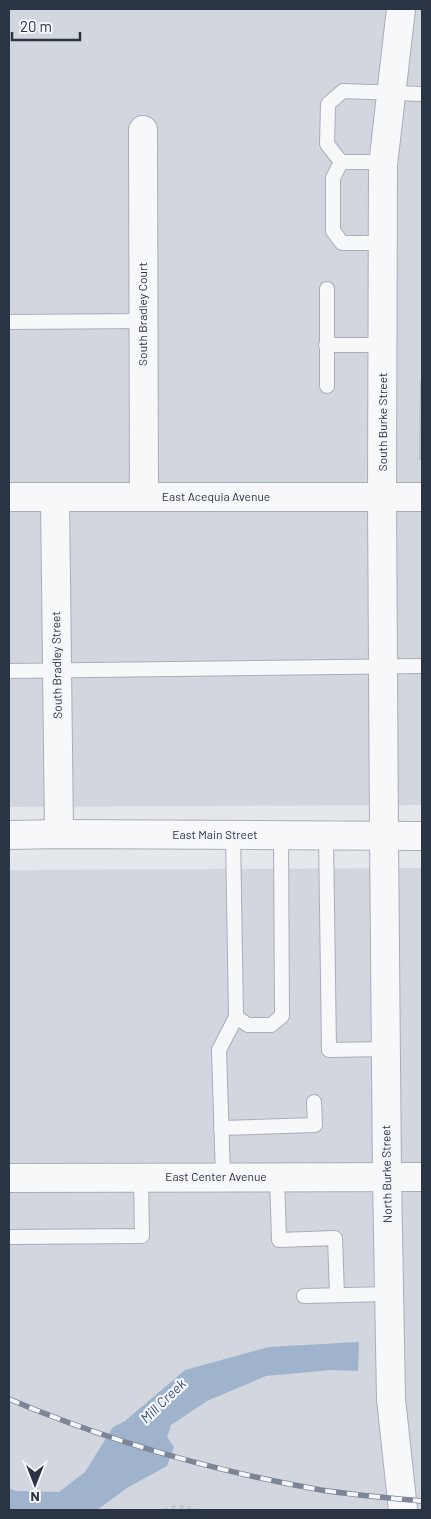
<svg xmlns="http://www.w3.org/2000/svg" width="431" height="1519" font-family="Barlow,sans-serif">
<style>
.built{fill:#d2d6de}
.water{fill:#9fb4cc}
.building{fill:#bbc0ca}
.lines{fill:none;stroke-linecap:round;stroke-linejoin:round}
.service-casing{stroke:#a9aeb7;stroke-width:16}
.minor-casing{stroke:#a9aeb7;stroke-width:30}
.tertiary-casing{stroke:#a9aeb7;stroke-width:30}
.path{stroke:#c2c5cb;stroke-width:3;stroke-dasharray:4 4;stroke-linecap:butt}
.service{stroke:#f7f8fa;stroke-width:14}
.minor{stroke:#f7f8fa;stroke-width:28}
.tertiary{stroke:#f7f8fa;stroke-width:28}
.rail-casing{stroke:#7d8696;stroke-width:5.5}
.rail{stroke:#f4f6f9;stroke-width:4;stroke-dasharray:11;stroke-linecap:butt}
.labels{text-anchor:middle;stroke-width:4.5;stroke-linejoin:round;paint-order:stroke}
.street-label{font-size:12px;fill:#2b3445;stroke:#f4f6f9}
.water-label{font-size:14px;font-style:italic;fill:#34527a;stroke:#f4f6f9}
</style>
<rect width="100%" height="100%" fill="#e4e7ec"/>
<g class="built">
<polygon points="9,9 422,9 422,805 9,807"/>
<polygon points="422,868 422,1510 9,1510 9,870"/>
</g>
<polygon class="water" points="359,1342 358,1371 331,1370 266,1376 207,1401 171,1425 167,1437 174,1447 167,1466 127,1488 97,1510 9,1510 9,1488 16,1491 59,1492 85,1472 113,1427 125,1421 185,1370 269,1347"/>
<polygon class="building" points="420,379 422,379 422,460 419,460"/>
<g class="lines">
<g class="service-casing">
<g id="service">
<polyline points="341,162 327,144 328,104 343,91 422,94"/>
<polyline points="383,243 342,243 333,231 333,178 341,162 383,162"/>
<polyline points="327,289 327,386"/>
<polyline points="9,322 143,321"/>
<polyline points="326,345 383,345"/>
<polyline points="9,671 422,666"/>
<polyline points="233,835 236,1017 248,1025 271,1025 282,1016 281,836"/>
<polyline points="326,836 329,1050 386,1049"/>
<polyline points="221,1128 315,1125 314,1102"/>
<polyline points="223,1177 219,1050 236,1017"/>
<polyline points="277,1177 279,1240 335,1238 337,1295"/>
<polyline points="9,1237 142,1236 141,1177"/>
<polyline points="304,1296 389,1294"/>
</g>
</g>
<g class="minor-casing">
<g id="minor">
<polyline points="143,130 144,497"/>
<polyline points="9,497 422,497"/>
<polyline points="55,497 59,834"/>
<polyline points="384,836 382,497 383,165 401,9"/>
<polyline points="9,1178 422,1177"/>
</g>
</g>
<g class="tertiary-casing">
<g id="tertiary">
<polyline points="9,835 59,834 422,836"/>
<polyline points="384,836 387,1177 391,1399 403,1510"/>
</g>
</g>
<path class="path" d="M164 1510C174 1505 188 1507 199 1510"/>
<use href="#service" class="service"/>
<use href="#minor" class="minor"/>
<use href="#tertiary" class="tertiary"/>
<g class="rail-casing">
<path id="rail" d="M9 1399C108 1441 214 1471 321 1490 354 1495 389 1498 422 1501"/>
</g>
<use href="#rail" class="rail"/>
</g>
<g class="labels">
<g class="street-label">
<text transform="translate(143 314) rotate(-90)" y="4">South Bradley Court</text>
<text transform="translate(383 422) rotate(-90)" y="4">South Burke Street</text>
<text x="216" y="501">East Acequia Avenue</text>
<text transform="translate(57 665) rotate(-91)" y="4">South Bradley Street</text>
<text x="215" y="839">East Main Street</text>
<text transform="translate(387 1174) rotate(-91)" y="4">North Burke Street</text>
<text x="216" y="1181">East Center Avenue</text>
</g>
<g class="water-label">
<text transform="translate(163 1401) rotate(-44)" y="5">Mill Creek</text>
</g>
</g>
<rect width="431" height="1519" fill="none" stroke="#2b3445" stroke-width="20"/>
<g transform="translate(35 1484) rotate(180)" stroke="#f4f6f9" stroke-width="4" paint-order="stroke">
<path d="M0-4L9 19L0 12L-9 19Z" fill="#2b3445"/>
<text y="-8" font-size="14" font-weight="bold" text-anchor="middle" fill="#2b3445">N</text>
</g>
<path d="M12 32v8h68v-8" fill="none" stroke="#2b3445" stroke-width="2.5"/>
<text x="20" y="32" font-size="15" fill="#2b3445" stroke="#f4f6f9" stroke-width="4" paint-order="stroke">20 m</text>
</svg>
